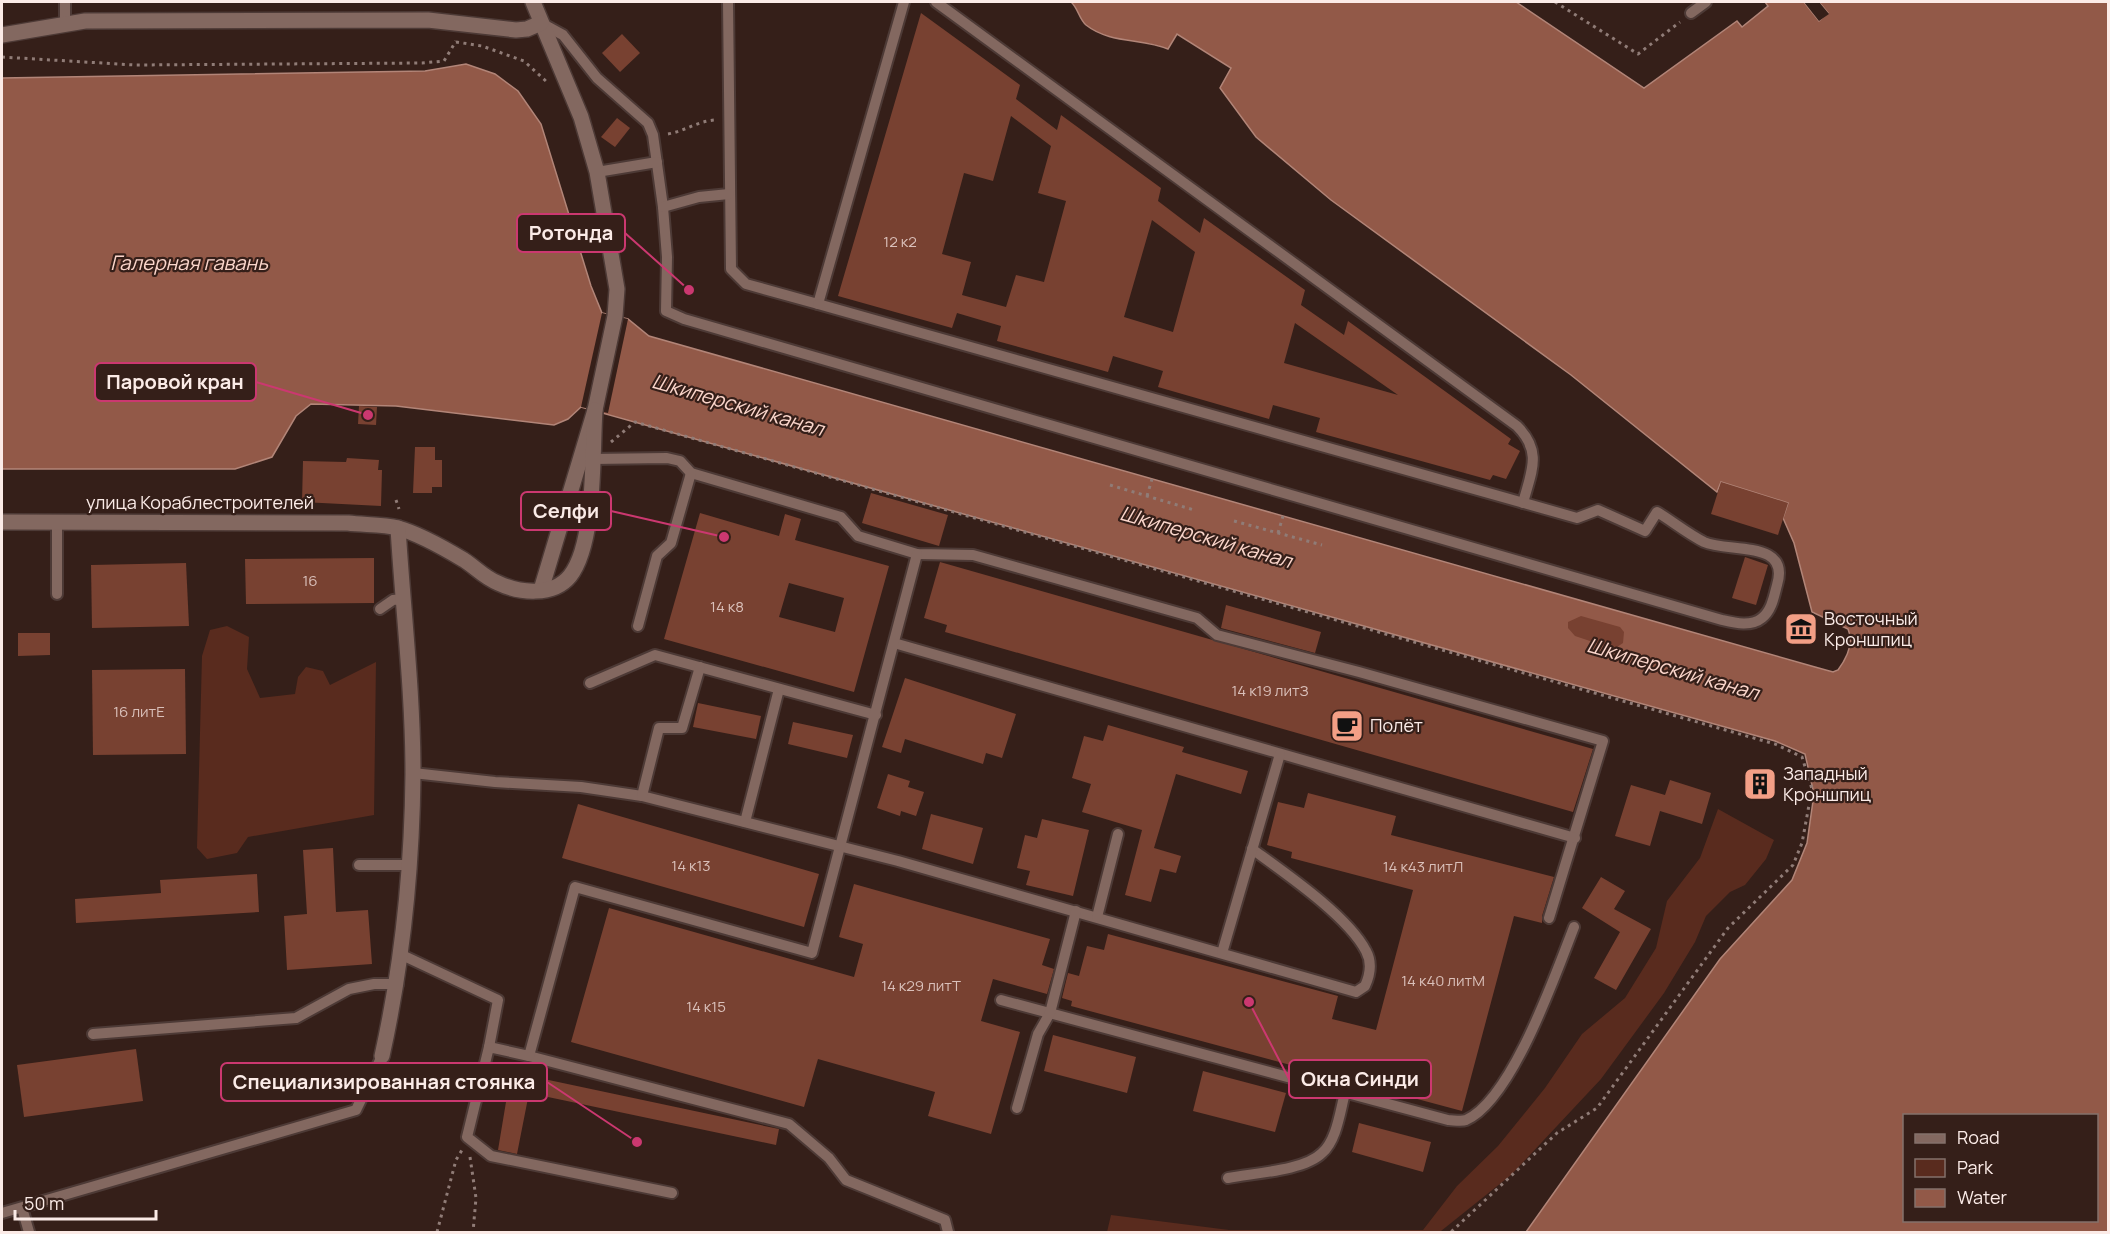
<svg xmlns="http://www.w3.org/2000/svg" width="2110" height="1234" font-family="Manrope,sans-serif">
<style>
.green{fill:#592b1e}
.water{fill:#925948;stroke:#b28578;stroke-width:1.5;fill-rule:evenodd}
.pier{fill:#351f19}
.building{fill:#784131;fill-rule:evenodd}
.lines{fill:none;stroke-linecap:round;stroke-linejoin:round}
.service-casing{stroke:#4d3a36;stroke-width:14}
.minor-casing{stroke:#4d3a36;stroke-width:18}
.path{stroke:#907c77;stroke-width:3;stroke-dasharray:3 4.5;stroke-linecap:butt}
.service{stroke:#836860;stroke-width:10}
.minor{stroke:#836860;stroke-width:15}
.labels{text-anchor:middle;stroke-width:4.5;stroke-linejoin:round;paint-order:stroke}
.number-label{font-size:15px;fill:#dac0ba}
.street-label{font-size:18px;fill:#fbebe7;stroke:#351f19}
.poi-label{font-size:18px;fill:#fbebe7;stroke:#351f19;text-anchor:start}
.water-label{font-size:20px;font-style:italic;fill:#fbd6cb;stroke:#351f19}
.leader{fill:none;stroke:#cb3870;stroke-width:2}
.callout-dot{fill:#cb3870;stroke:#351f19;stroke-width:2}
.callout{fill:#351f19;stroke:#cb3870;stroke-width:2}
.callout-label{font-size:20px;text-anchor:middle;font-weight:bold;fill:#fbebe7}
</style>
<rect width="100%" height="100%" fill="#351f19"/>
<g class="green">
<polygon points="227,626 249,637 247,669 260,698 295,694 298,677 306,667 323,671 330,685 376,662 374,815 248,837 237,853 207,859 197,848 202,656 210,630"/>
<polygon points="1718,809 1774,840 1766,859 1745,885 1730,892 1706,916 1695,942 1664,993 1601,1079 1511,1175 1441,1231 1439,1232 1107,1232 1111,1215 1229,1230 1423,1230 1457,1186 1498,1146 1545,1088 1582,1034 1625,998 1656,948 1667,901 1700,858"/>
</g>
<path class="water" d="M1071 2H1516L1644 88 1737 21 1742 27 1768 6 1765 2H1804L1819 21 1828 13 1819 2H2108V1232H1526L1720 959 1792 880 1807 843 1814 794 1805 754 1775 741 581 407 568 419 554 425 396 406 311 404 296 416 272 457 235 469H2V78L425 71 466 64 495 74 518 91 541 124 591 286 602 313 628 319 649 336 1815 667 1833 672 1838 670C1847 658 1854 643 1848 629L1812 612 1794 543 1783 518 1788 503 1721 482 1717 492 1571 375 1331 200 1256 137 1220 88 1231 68 1177 34 1168 49C1142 38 1110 44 1086 25 1079 19 1078 8 1071 2ZM1904 1116H2096V1220H1904Z"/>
<g class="pier">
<polygon points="1804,2 1808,2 1820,17 1824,13 1816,2 1819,2 1829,14 1819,21"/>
<polygon points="602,313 628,319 608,413 581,407"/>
</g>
<g class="building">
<path d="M921 13 1020 85 1016 99 1057 130 1061 115 1161 188 1158 201 1200 233 1204 218 1305 290 1301 305 1344 335 1348 321 1511 439 1508 444 1520 451 1506 479 1493 475 1490 480 1316 432 1320 418 1273 405 1269 419 1158 387 1163 371 1113 356 1108 372 997 341 1001 326 957 313 952 328 838 296ZM1011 116 1051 146 1038 193 1066 201 1044 282 1016 275 1006 307 962 295 971 262 942 254 964 173 993 181ZM1152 220 1195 252 1173 332 1124 317ZM1295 323 1398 395 1284 363Z"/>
<polygon points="622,34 640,53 620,72 602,53"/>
<polygon points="617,118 630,128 615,147 601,137"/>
<polygon points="359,406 377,407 376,425 358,424"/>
<polygon points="415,447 435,447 435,460 442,460 442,487 432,487 432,493 413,493"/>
<polygon points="347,458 379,460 378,470 382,470 381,506 302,502 303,461 346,462"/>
<polygon points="1721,482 1788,503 1778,535 1711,514"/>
<polygon points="871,493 948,515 939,546 862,523"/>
<path d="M700 513 779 536 785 514 801 519 795 540 889 566 854 692 664 639ZM789 583 844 598 835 632 779 617Z"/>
<polygon points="1745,557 1768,565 1756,605 1732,598"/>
<polygon points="374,558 374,603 246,604 245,559"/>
<polygon points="940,562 1593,749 1573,812 945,632 947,625 924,618"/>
<polygon points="186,563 189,626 92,628 91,565"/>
<polygon points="1226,605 1321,632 1315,653 1221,628"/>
<polygon points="1794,615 1813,621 1807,642 1788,637"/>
<polygon points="1581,616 1620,627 1624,632 1623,643 1614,649 1575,636 1568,628 1568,622"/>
<polygon points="18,633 50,633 50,655 18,656"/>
<polygon points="185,669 186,754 93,755 92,670"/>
<polygon points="905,678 1016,714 1002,758 986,753 983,764 905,739 901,753 882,747"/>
<polygon points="698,703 761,716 756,739 693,727"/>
<polygon points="793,722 853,735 847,758 788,744"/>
<polygon points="1108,725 1184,747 1182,752 1248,771 1241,794 1176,774 1154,848 1181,856 1176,873 1160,869 1151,902 1125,895 1142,830 1082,812 1091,784 1072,778 1084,736 1103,741"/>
<polygon points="1753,771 1773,777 1767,798 1747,792"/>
<polygon points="888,774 910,781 908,787 924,792 916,816 901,811 900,816 877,808"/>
<polygon points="1670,780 1711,793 1702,824 1660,811 1650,846 1615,836 1631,785 1665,795"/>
<polygon points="1308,793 1396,816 1391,835 1554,877 1542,916 1542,923 1514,916 1462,1111 1071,1006 1072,1001 1062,998 1068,973 1079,976 1087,946 1104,950 1108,934 1338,996 1332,1019 1376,1030 1413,890 1291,858 1292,852 1267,845 1278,802 1304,808"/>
<polygon points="578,804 819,874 804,927 562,858"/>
<polygon points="931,814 983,828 973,864 922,849"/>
<polygon points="1042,819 1089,830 1073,896 1026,885 1030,871 1017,868 1025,835 1037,838"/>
<polygon points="333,848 336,912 368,910 372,964 287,970 284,916 307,914 303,850"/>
<polygon points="257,874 259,912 76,923 75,899 161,893 160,880"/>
<polygon points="1601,877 1625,891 1614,909 1651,929 1616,990 1594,978 1620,932 1582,908"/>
<polygon points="854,884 1050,939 1042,965 1054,969 1047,994 993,979 981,1021 1020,1032 991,1134 928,1116 935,1092 818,1059 804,1107 571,1042 609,908 854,977 863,944 839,937"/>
<polygon points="1053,1035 1136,1057 1127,1093 1044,1071"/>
<polygon points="136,1049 143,1101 24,1117 17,1065"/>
<polygon points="1203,1071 1286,1093 1275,1132 1193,1111"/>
<polygon points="511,1072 779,1129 776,1145 529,1093 517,1154 498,1150"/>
<polygon points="1359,1123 1431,1142 1423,1172 1352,1152"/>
</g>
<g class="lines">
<g class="service-casing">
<g id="service">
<polyline points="65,2 65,25"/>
<polyline points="728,2 731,269 746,284 818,304 904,2"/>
<path d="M936 2 1517 426C1543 452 1531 472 1523 503"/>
<polyline points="1691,13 1706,2"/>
<path d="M541 23 563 35 597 78 648 123 653 135 663 207 667 257 666 311 684 319 1722 620C1735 623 1751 627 1762 618 1772 610 1774 596 1777 585 1791 539 1728 553 1704 542 1688 534 1672 521 1657 512L1645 531 1598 510 1577 518 818 304"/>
<polyline points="597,172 657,162"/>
<polyline points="663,207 699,197 729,194"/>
<polyline points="592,459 667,458 680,461 691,473 841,517 858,536 917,554 973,555 1197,618 1217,635 1359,672 1603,741 1549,918"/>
<polyline points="57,594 57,522"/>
<polyline points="380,609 393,600 403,599"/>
<polyline points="638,626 657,556 671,543 691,473"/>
<polyline points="894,643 1575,838"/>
<polyline points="590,683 655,655 876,715"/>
<path d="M413 773 495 782 581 787 642 796 898 861 1356 992 1365 986C1370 975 1372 962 1366 951 1348 916 1285 873 1252 849"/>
<polyline points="642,796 659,728 682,728 700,667"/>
<polyline points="745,822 779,689"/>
<polyline points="359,865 410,865"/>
<polyline points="1097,917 1118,834"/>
<polyline points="1222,953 1280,754"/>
<polyline points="402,955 498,1000 489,1047"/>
<path d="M1001 1000 1448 1120C1453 1120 1461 1122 1466 1120 1512 1100 1556 973 1574 927"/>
<polyline points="93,1034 296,1018 349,989 374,984 398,984"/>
<polyline points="529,1056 789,1124 829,1158 846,1180 945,1220 948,1232"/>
<polyline points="1017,1108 1038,1034 1050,1013 1076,911"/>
<path d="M1228 1178C1253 1173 1304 1171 1322 1153 1337 1140 1340 1111 1345 1093"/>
<polyline points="672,1193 491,1156 467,1137 489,1047 529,1056 575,887 812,953 917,554"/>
<polyline points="22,1208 29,1232"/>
<polyline points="2,1213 356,1110 382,1056"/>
</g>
</g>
<g class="minor-casing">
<g id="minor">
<polyline points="533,2 581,117 597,172 617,289 615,316 595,410 541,590"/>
<polyline points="2,35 85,21 428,20 516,30 527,29 541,23"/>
<path d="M2 522 348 523C364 525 383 524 398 528 420 534 444 548 464 560 475 567 485 578 498 583 519 593 553 597 570 576 596 543 592 453 595 410"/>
<path d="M382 1056C403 961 412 871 413 774 413 692 403 610 398 528"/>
</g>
</g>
<g class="path">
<polyline points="1555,2 1638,54 1680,22"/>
<polyline points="456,42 482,46 524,61 548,83"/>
<polyline points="2,57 135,65 422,63 444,61 456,41"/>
<path d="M668 134C685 131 698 121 715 120"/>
<polyline points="611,442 635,422 1775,744 1802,757 1812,789 1802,843 1793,865 1728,928 1597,1108 1557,1133 1451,1232"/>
<polyline points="1110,485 1194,510"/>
<polyline points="1147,496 1152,479"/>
<polyline points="396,500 399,509"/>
<polyline points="1234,521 1322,545"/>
<polyline points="1278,533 1283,516"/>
<polyline points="470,1157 476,1198 473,1232"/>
<polyline points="437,1232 456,1160 462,1150"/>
</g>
<use href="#service" class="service"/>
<use href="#minor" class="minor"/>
</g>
<defs>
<g id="museum-square" transform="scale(1.725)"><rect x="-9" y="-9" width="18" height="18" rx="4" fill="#f39f86" stroke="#351f19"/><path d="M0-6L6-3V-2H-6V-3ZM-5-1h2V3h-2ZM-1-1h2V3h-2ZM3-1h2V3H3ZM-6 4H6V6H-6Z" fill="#111"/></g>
<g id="cafe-square" transform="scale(1.725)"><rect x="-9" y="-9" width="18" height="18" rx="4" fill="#f39f86" stroke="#351f19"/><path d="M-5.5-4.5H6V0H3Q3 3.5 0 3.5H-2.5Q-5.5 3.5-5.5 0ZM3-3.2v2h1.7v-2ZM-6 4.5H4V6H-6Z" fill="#111"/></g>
<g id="building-square" transform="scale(1.725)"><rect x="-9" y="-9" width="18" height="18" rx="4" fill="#f39f86" stroke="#351f19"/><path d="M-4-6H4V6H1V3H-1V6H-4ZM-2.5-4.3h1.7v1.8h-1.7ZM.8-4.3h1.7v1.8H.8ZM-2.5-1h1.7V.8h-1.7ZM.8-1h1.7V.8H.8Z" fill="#111"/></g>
</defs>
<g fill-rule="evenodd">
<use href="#museum-square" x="1801" y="629"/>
<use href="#cafe-square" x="1347" y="726"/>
<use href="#building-square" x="1760" y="784"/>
</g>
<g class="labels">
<g class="number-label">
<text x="900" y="247">12 к2</text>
<text x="310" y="586">16</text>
<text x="727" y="612">14 к8</text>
<text x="1270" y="696">14 к19 литЗ</text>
<text x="139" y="717">16 литЕ</text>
<text x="691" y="871">14 к13</text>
<text x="1423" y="872">14 к43 литЛ</text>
<text x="1443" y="986">14 к40 литМ</text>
<text x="921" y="991">14 к29 литТ</text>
<text x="706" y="1012">14 к15</text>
</g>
<g class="street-label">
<text x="200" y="509">улица Кораблестроителей</text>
</g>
<g class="poi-label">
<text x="1824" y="625">Восточный<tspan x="1824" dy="21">Кроншпиц</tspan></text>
<text x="1370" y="732">Полёт</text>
<text x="1783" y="780">Западный<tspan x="1783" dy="21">Кроншпиц</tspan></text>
</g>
<g class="water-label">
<text x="189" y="270">Галерная гавань</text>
<text transform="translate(738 405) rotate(16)" y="7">Шкиперский канал</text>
<text transform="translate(1206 537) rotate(16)" y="7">Шкиперский канал</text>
<text transform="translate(1673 669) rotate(16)" y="7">Шкиперский канал</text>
</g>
</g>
<path class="leader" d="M689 290L625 233M368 415L256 382M724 537L611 511M1249 1002L1289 1079M637 1142L547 1082"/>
<g class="callout-dot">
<circle cx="689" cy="290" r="6"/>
<circle cx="368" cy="415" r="6"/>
<circle cx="724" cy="537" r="6"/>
<circle cx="1249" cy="1002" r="6"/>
<circle cx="637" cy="1142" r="6"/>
</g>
<g class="callout">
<rect x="517" y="214" width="108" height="38" rx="6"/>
<rect x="95" y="363" width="161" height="38" rx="6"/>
<rect x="521" y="492" width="90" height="38" rx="6"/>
<rect x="1289" y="1060" width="142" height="38" rx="6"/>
<rect x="221" y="1063" width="326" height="38" rx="6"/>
</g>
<g class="callout-label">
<text x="571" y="240">Ротонда</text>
<text x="175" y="389">Паровой кран</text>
<text x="566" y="518">Селфи</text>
<text x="1360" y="1086">Окна Синди</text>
<text x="384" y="1089">Специализированная стоянка</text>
</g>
<rect width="2110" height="1234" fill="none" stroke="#fbebe7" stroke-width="6"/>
<rect x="1903" y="1114" width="195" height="108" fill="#351f19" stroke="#84716b" stroke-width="1.5"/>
<rect x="1915" y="1134" width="30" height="9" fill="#836860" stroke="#84716b" stroke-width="1.5"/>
<text x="1957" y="1144" font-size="18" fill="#fbebe7">Road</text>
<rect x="1915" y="1159" width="30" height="18" fill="#592b1e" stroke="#84716b" stroke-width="1.5"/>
<text x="1957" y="1174" font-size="18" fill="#fbebe7">Park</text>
<rect x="1915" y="1189" width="30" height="18" fill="#925948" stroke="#84716b" stroke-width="1.5"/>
<text x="1957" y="1204" font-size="18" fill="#fbebe7">Water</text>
<path d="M15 1210v9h141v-9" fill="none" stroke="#fbebe7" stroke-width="3"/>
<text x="24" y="1210" font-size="18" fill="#fbebe7" stroke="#351f19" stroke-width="4.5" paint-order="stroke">50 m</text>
</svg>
